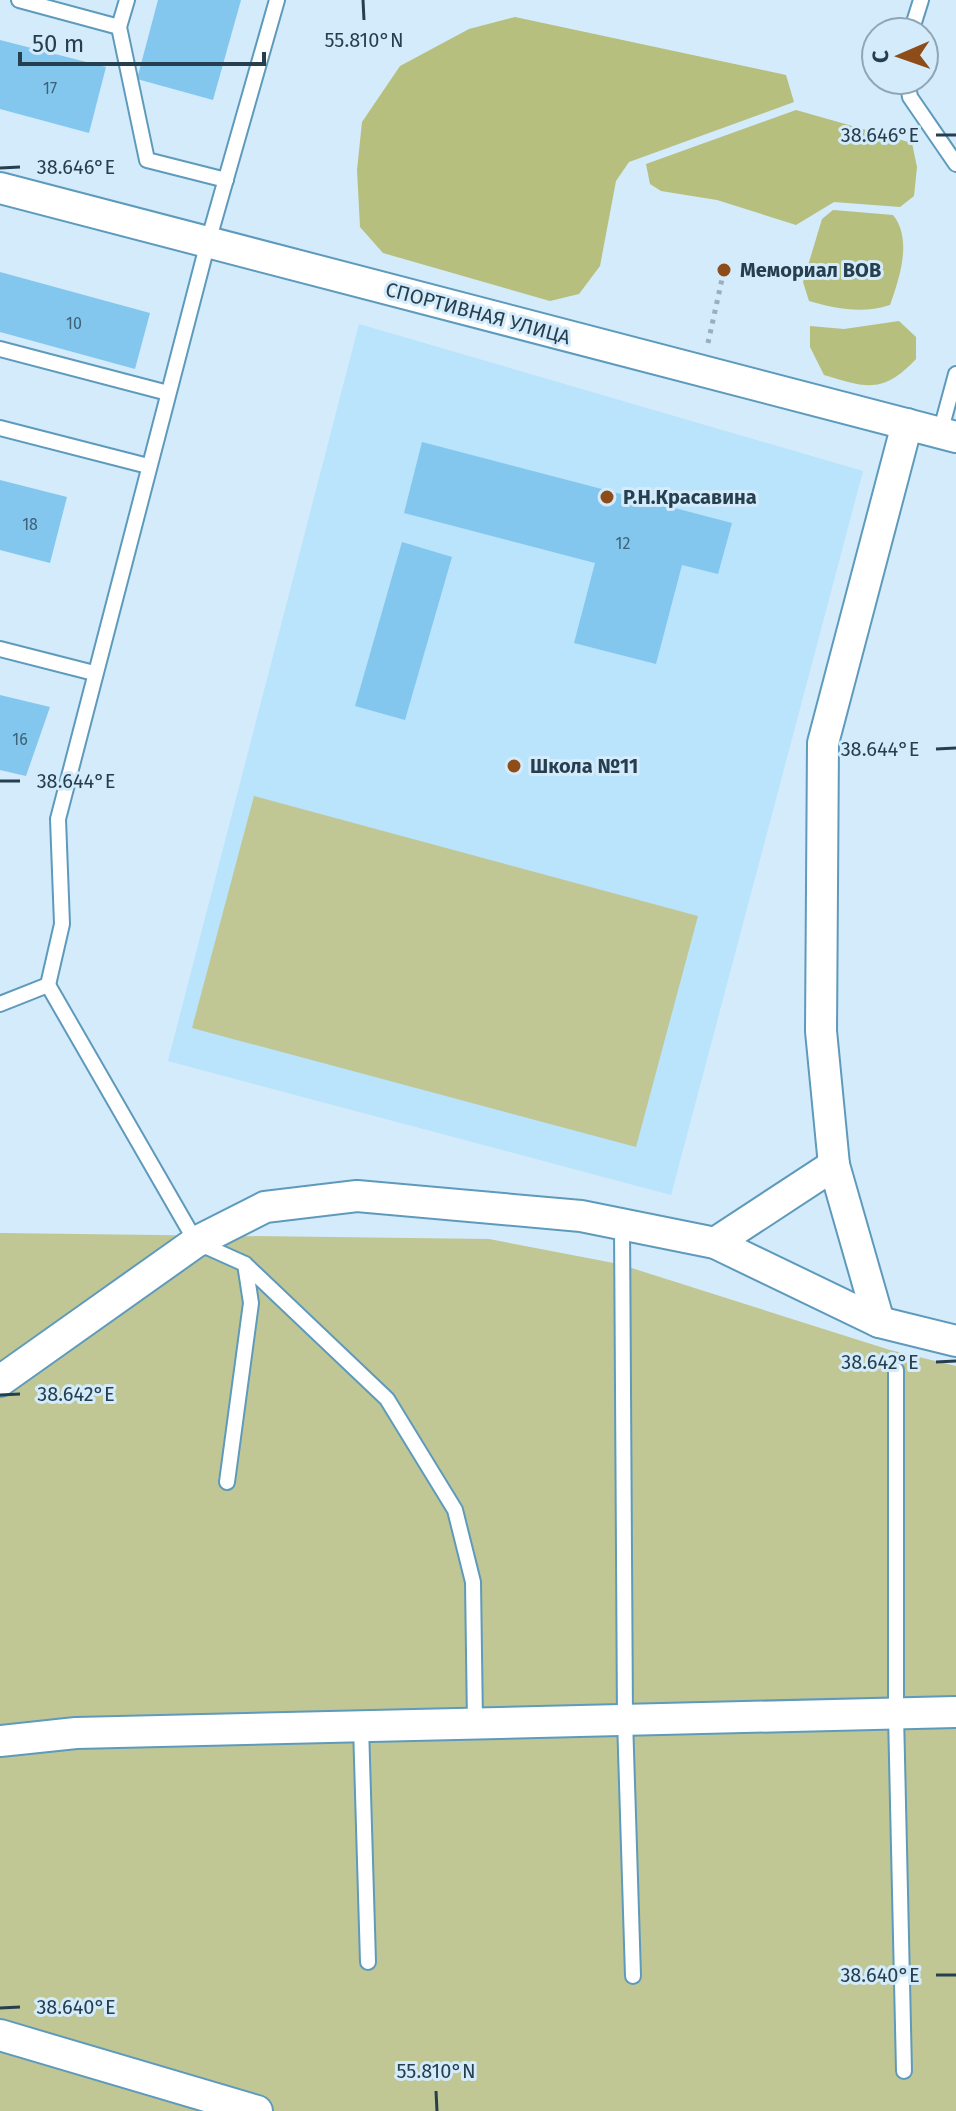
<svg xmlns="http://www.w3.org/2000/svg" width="956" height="2111" font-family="'Fira Sans',sans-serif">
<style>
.built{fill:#bae3fc}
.green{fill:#c0c794}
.forest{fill:#b6bf7d}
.building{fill:#83c7ee}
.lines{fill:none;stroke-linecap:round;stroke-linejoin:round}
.lane-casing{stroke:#5e9abc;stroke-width:18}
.street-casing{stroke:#5e9abc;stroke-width:34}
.path{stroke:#97afbe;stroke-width:5;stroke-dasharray:4 6;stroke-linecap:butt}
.lane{stroke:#fff;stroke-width:14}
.street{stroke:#fff;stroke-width:30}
.ticks{fill:none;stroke:#263f4e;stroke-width:3}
.poi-dot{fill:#8e4d18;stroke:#d3ebfa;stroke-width:3}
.labels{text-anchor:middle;stroke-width:6;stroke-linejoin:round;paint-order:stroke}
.number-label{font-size:16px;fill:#3d6176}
.poi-label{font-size:20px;font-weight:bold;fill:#263f4e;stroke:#d3ebfa;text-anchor:start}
.street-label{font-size:20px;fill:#263f4e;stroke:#d3ebfa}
.ticks-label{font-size:20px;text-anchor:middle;fill:#263f4e;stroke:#d3ebfa;stroke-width:6;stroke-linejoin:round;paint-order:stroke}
</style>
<rect width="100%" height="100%" fill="#d3ebfa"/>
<polygon class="built" points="359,324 863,471 671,1195 168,1061"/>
<g class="green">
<polygon points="254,796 698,916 636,1147 192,1028"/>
<polygon points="0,1233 489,1239 619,1264 890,1350 956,1366 956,2111 0,2111"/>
</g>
<g class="forest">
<polygon points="515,17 786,75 794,102 629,162 616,181 600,266 579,294 550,301 383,253 360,227 357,170 362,122 400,66 469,29"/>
<polygon points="796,110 912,143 917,167 914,196 900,207 834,202 796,225 717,200 661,191 650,184 646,164"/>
<path d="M833 210 893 215C913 240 899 279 890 305 862 314 837 309 809 301L803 282 822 219Z"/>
<path d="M899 321 916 337V359C883 394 867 388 824 375L810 347V326L844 329Z"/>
</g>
<g class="building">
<polygon points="158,0 241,0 213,100 137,79"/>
<polygon points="0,40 106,67 89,133 0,109"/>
<polygon points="0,272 150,313 135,369 0,332"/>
<polygon points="422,442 732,523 718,574 682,565 656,664 574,643 595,563 404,513"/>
<polygon points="0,480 67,497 50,563 0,550"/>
<polygon points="402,542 452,557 405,720 355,706"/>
<polygon points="0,695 50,707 26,776 0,770"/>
</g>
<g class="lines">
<g class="lane-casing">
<g id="lane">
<polyline points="19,0 119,27"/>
<polyline points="127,0 119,27 147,160 226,180"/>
<polyline points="911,32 921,0"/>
<polyline points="907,80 910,97 956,164"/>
<polyline points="0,349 168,393"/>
<polyline points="0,428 148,466"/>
<polyline points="940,433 956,374"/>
<polyline points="0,649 94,673"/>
<polyline points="48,985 196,1242 245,1264 387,1399 455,1510 473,1582 475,1723"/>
<polyline points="0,1004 48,985 62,924 58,819 208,242 277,0"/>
<polyline points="622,1224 625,1719 633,1976"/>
<polyline points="896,1370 896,1714 904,2071"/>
<polyline points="227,1482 251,1303 245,1264"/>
<polyline points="361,1726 368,1962"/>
</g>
</g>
<g class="street-casing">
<g id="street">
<polyline points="0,188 956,437"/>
<polyline points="715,1243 834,1165"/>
<polyline points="879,1322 834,1165 821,1031 823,743 907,424"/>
<polyline points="0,1381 196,1242 265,1207 357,1196 581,1216 715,1243 879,1322 956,1341"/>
<polyline points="0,1741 76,1733 956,1712"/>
<polyline points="0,2035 257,2111"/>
</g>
</g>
<polyline class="path" points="708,343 724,270"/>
<use href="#lane" class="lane"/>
<use href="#street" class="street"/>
</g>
<path class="ticks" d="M363 0 364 20M936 135H956M0 168 20 167M936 749 956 748M0 781H20M936 1362 956 1361M0 1395 20 1394M936 1975H956M0 2008 20 2007M436 2091 437 2111"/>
<g class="poi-dot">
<circle cx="724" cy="270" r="8"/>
<circle cx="607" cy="497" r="8"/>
<circle cx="514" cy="766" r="8"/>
</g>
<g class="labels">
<g class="number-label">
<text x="50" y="94">17</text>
<text x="74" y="329">10</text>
<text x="30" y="530">18</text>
<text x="623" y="549">12</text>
<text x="20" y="745">16</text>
</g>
<g class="poi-label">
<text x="740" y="277">Мемориал ВОВ</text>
<text x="623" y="504">Р.Н.Красавина</text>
<text x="530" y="773">Школа №11</text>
</g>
<g class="street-label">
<text transform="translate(478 313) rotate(15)" y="7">СПОРТИВНАЯ УЛИЦА</text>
</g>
</g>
<g class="ticks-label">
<text x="364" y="47">55.810°N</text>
<text x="880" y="142">38.646°E</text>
<text x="76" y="174">38.646°E</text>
<text x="880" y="756">38.644°E</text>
<text x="76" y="788">38.644°E</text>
<text x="880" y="1369">38.642°E</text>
<text x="76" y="1401">38.642°E</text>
<text x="880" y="1982">38.640°E</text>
<text x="76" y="2014">38.640°E</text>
<text x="436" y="2078">55.810°N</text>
</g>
<g transform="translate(900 56) rotate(268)"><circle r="38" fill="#d3ebfa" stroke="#8ea6b5" stroke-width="2"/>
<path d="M0-6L14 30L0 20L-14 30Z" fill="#8e4d18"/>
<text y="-12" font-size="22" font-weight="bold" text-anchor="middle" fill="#263f4e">С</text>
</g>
<path d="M20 52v12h244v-12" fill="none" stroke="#263f4e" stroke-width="4"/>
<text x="32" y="52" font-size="24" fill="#263f4e" stroke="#d3ebfa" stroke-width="6" paint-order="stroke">50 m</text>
</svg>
